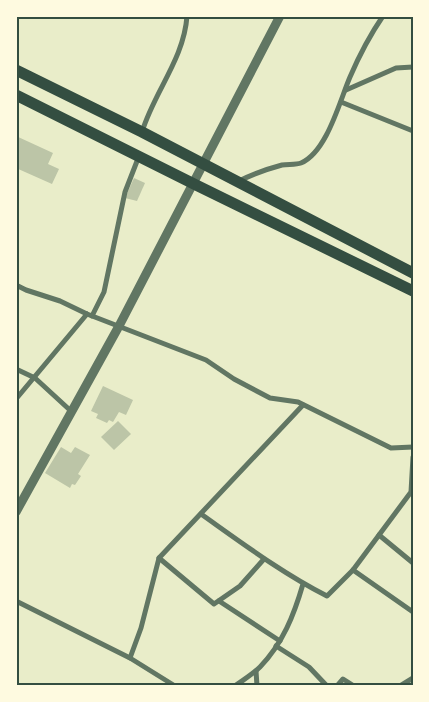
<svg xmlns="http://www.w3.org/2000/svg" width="429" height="702" viewBox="0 0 429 702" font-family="Inter,sans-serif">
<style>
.building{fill:#bcc5a7}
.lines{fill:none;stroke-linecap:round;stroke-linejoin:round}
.minor{stroke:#617663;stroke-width:5}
.tertiary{stroke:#617663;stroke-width:9}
.primary{stroke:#344e41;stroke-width:11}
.neatline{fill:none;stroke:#344e41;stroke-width:2}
</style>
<rect width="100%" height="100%" fill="#e9edc9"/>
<g class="building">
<polygon points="16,136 53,153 48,164 59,169 52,184 16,168"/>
<polygon points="134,178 145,183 137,201 125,198"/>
<polygon points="103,386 133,400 126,415 119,412 113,422 109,420 107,423 96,418 98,414 91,411"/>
<polygon points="118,421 131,434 114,450 101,437"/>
<polygon points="61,447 71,453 75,447 90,455 78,474 81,476 75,485 72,484 70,488 45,473"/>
</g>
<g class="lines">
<g class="minor">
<polyline points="346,90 396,68 413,67"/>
<polyline points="341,102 413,131"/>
<path d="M142 132C154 92 184 59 187 16"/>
<path d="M239 181C253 174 267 169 282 165 288 164 296 165 301 163 327 152 340 100 350 77 359 56 370 35 383 16"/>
<polyline points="16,285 26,290 60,301 87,314 206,360 234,379 270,398 298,402 391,448 413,447"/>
<polyline points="92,316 104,292 125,192 139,156"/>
<polyline points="16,369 35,378 72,412"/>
<polyline points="16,399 87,314"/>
<path d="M201 514C242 543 282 573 327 596L353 570 411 492 413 457"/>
<polyline points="379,535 413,563"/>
<polyline points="159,558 214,604 240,586 264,559"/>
<polyline points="353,570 413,612"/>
<polyline points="16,601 130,658 175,686"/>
<polyline points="219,601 280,641"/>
<polyline points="276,646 309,667 327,686"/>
<polyline points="130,658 141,628 159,558 303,405"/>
<polyline points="256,671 257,686"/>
<path d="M235 686C243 680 253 674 260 667 283 643 294 615 303 584"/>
<polyline points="337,686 343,679 354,686"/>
<polyline points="400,686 413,678"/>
</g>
<polyline class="tertiary" points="16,512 119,326 280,16"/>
<g class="primary">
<polyline points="16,70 142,132 413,273"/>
<polyline points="16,95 194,184 413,291"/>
</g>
</g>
<rect width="429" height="702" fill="none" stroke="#fefae0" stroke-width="35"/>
<rect x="18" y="18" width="394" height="666" class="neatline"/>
</svg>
